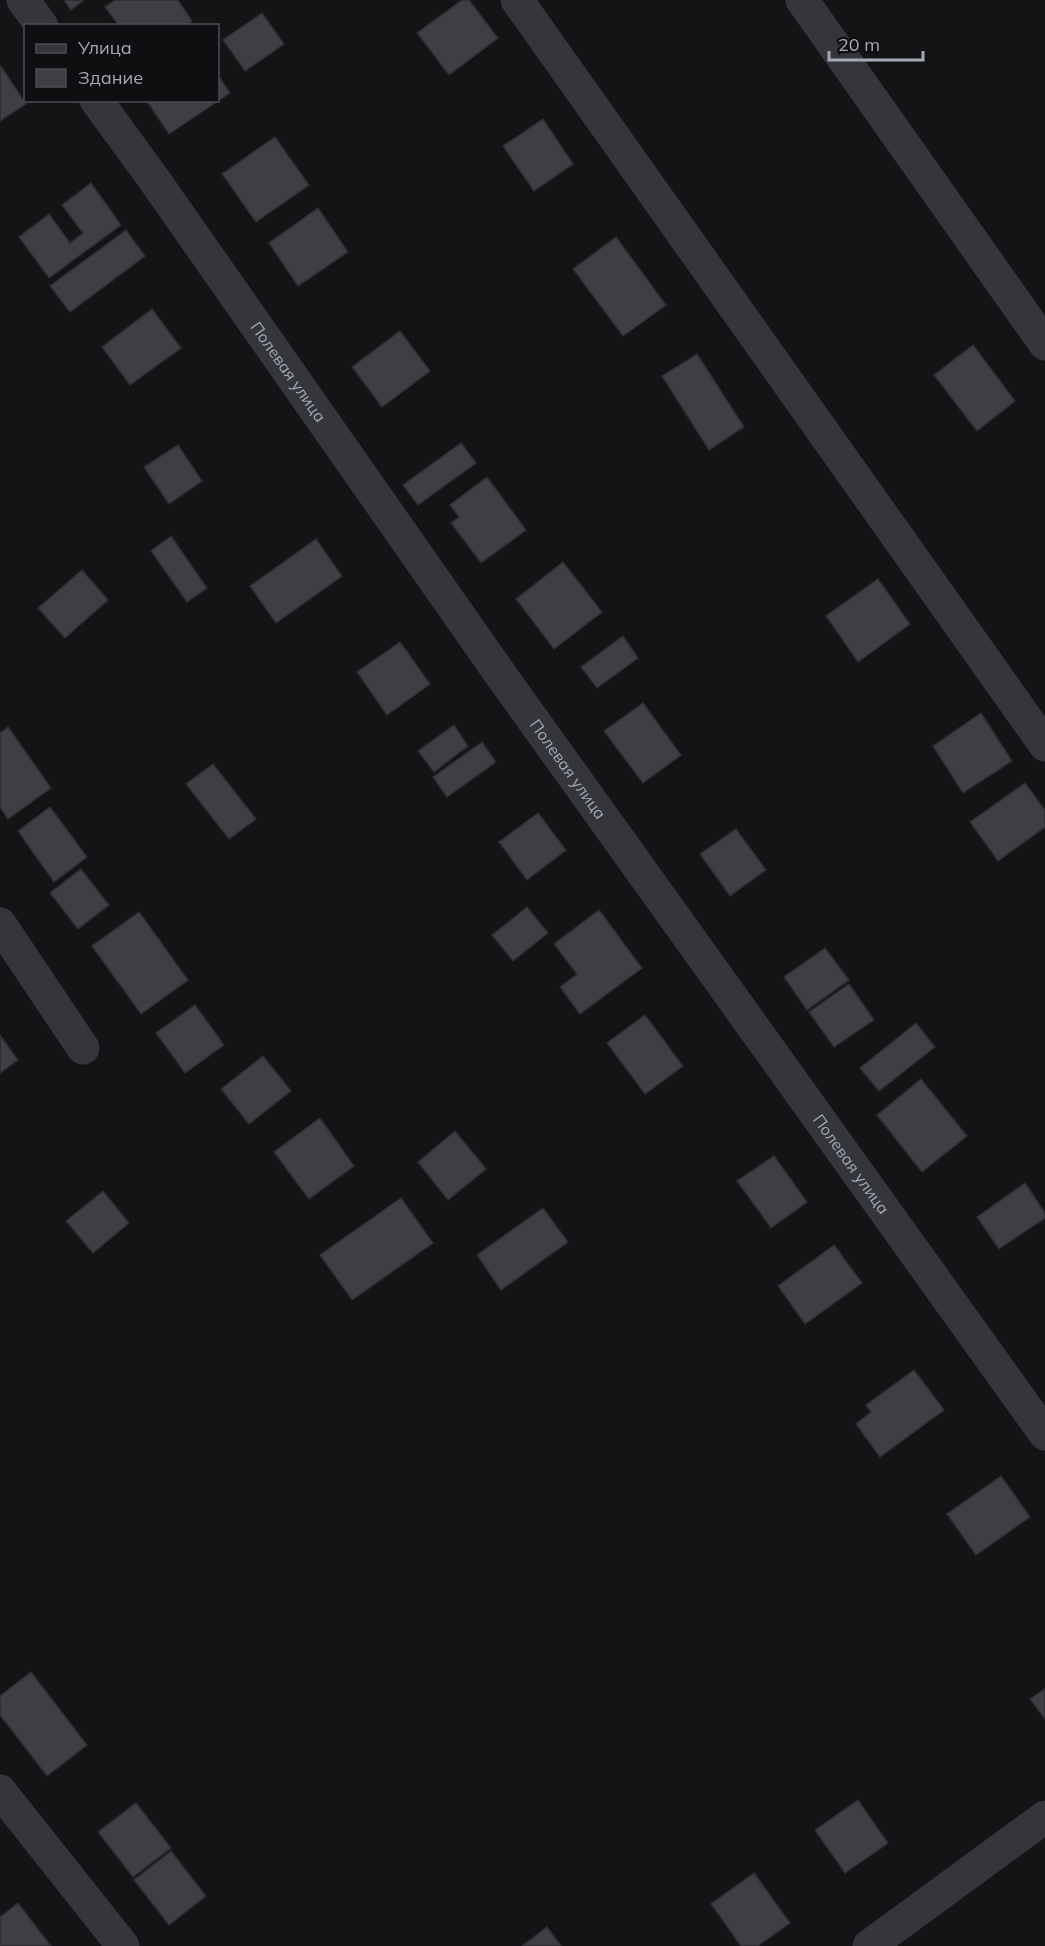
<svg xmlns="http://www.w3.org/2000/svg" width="1045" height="1946" viewBox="0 0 1045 1946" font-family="Mulish,sans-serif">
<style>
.building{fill:#3e3f43;stroke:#2e2e32;stroke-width:1.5}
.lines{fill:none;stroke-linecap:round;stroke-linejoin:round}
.minor{stroke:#35363b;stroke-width:33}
.labels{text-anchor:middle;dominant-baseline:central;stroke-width:5;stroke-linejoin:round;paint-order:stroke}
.street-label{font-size:16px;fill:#a5aab7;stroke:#0f0f11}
</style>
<rect width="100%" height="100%" fill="#141416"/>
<g class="building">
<polygon points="64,0 84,0 71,10"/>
<polygon points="115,0 178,0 192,21 185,26 119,26 105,7"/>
<polygon points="462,0 469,0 498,38 449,75 417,33"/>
<polygon points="262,13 284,44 245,71 223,40"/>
<polygon points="0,65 26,104 0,121"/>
<polygon points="218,75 230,93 169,134 146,100 218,100"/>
<polygon points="543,119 573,164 534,191 503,146"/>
<polygon points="275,137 309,185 256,222 222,174"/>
<polygon points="91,183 121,225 49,278 19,237 49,214 70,243 83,233 62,205"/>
<polygon points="318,208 348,252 298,286 269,243"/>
<polygon points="126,230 145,256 70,312 50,286"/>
<polygon points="616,237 666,305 623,336 573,269"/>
<polygon points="152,309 181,348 130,385 102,347"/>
<polygon points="400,331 430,371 382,407 352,367"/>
<polygon points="973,345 1015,401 977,431 934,375"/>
<polygon points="697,354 744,427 709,450 662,376"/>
<polygon points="461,443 476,463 418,505 403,485"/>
<polygon points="178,445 202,481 169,504 144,467"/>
<polygon points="487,477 526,530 481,563 451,523 459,517 450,505"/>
<polygon points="171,536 207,588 187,602 151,551"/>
<polygon points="316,539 342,576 276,623 250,586"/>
<polygon points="563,562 602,612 554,649 516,599"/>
<polygon points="82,570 108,600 65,638 38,608"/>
<polygon points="878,579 910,624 858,662 826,616"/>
<polygon points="623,636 638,658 597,688 581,667"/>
<polygon points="400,642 430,684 387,715 357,672"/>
<polygon points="643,703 681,755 643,783 604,731"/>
<polygon points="981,713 1012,761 963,793 933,746"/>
<polygon points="454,725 468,746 434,772 418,751"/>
<polygon points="8,727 51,788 8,819 0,807 0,733"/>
<polygon points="482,742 496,762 447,797 433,777"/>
<polygon points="213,764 256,819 229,839 186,784"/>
<polygon points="1025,783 1045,810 1045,827 998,861 970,822"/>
<polygon points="50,807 87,857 54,882 18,831"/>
<polygon points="538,813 566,850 527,880 499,842"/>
<polygon points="736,829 766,870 730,896 700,854"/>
<polygon points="81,869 109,905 78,929 50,893"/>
<polygon points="527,907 548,933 513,961 492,935"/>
<polygon points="599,910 642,968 580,1014 560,987 577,974 554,944"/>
<polygon points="139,912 188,980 141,1014 92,946"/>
<polygon points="825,948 849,980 807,1010 784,977"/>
<polygon points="849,984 874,1020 834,1047 809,1012"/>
<polygon points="195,1005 224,1045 185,1073 156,1033"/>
<polygon points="645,1015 683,1066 645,1094 607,1043"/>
<polygon points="916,1023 935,1047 879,1091 860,1068"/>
<polygon points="0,1035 18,1060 0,1073"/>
<polygon points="263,1056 291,1091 249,1124 221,1089"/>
<polygon points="921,1079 967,1136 922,1172 877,1115"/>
<polygon points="320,1118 354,1166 309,1199 274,1152"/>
<polygon points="455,1131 486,1169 448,1200 418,1162"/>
<polygon points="774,1156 807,1202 771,1228 737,1181"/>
<polygon points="1025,1183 1045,1213 1045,1218 999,1249 977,1217"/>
<polygon points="103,1191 129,1223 93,1253 66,1221"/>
<polygon points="401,1198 433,1243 352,1300 320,1255"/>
<polygon points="543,1208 568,1242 501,1290 477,1255"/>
<polygon points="834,1245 862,1283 805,1324 778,1286"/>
<polygon points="914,1370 944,1410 880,1457 856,1424 871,1412 866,1405"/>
<polygon points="1001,1476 1030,1517 976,1555 947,1514"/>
<polygon points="31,1672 87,1745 47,1776 0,1715 0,1696"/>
<polygon points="1045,1689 1045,1719 1030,1699"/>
<polygon points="858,1800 888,1843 845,1873 815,1830"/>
<polygon points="136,1803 171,1848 133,1877 98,1832"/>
<polygon points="171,1851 206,1896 169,1925 134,1880"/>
<polygon points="754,1873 790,1923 758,1946 741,1946 711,1904"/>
<polygon points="18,1903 51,1946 0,1946 0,1917"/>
<polygon points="547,1927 561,1946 522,1946"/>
</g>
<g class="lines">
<g class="minor">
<polyline points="23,0 42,26"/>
<polyline points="517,0 1045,745"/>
<polyline points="802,0 1045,344"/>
<path id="s1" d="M96 100 153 178 503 678 1045 1434"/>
<polyline points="0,924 83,1048"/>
<polyline points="0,1791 123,1946"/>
<polyline points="869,1946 1045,1817"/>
</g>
</g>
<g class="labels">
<g class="street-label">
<text stroke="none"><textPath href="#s1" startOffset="333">Полевая улица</textPath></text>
<text stroke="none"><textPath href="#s1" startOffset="819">Полевая улица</textPath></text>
<text stroke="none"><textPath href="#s1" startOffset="1305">Полевая улица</textPath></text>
</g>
</g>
<rect x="24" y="24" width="195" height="78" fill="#0f0f11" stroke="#4b4d53" stroke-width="1.5"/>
<rect x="36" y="44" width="30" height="9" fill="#35363b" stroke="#4b4d53" stroke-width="1.5"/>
<text x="78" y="54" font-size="18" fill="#a5aab7">Улица</text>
<rect x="36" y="69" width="30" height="18" fill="#3e3f43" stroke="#4b4d53" stroke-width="1.5"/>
<text x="78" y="84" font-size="18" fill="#a5aab7">Здание</text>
<path d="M829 51v9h94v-9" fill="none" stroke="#a5aab7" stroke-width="3"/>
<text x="838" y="51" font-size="18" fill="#a5aab7" stroke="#0f0f11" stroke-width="4.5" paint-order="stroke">20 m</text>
</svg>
